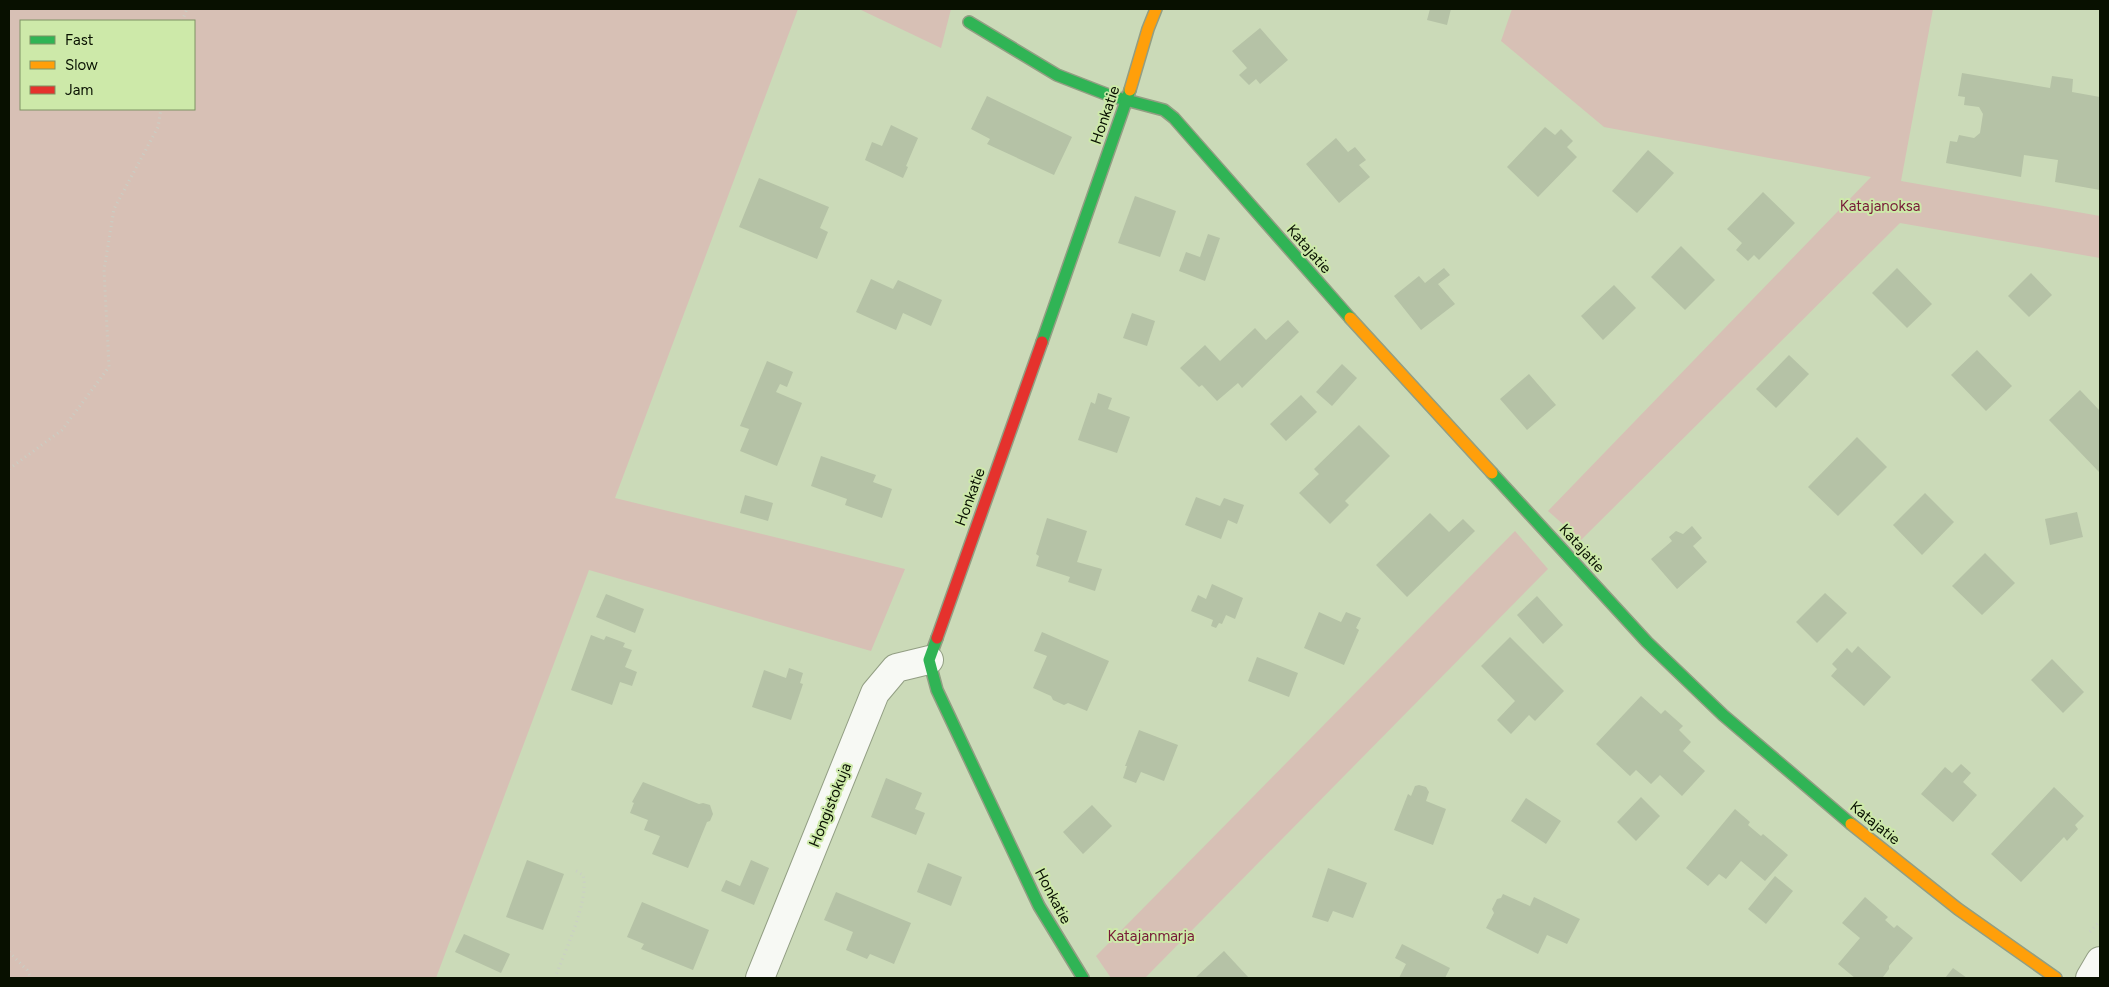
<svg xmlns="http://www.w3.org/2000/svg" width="2109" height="987" viewBox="0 0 2109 987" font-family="Figtree,sans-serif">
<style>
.green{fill:#d7c0b5;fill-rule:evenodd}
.building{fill:#b5c2a6}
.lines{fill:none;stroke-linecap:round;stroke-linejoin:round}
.street-casing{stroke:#929e83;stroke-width:30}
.fast-casing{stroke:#929e83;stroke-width:14}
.slow-casing{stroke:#929e83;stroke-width:14}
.jam-casing{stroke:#929e83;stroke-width:14}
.path{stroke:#cacfc5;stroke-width:3;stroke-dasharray:1 4;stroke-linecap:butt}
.street{stroke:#f7f9f4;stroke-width:28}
.fast{stroke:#30b455;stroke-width:11}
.slow{stroke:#ff9f0a;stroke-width:11}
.jam{stroke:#e5322d;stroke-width:11}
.labels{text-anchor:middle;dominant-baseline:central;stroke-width:4;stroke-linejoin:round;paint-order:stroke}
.street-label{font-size:15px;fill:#081000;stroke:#cde9a9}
.park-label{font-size:15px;fill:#771936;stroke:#cde9a9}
</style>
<rect width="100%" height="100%" fill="#cbdab8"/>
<g class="green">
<path d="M9 9H798L615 498 905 569 871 651 589 570 436 978H9ZM194 21V109H21V21Z"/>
<polygon points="859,9 951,9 941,48"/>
<polygon points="1512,9 1933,9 1901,181 2100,216 2100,258 1900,223 1581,540 1548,511 1871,177 1604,127 1501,41"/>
<polygon points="1515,531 1548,569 1145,978 1111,978 1096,956"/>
</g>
<g class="building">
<polygon points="1430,9 1451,9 1447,25 1427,20"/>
<polygon points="1260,28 1288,60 1260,84 1256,79 1249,85 1239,75 1247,68 1232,51"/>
<polygon points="1962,73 2050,88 2052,76 2073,79 2072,92 2100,97 2100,190 2055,182 2058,160 2024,155 2021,177 1946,163 1950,141 1957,142 1959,135 1974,138 1980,133 1983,114 1979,107 1964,105 1965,97 1958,96"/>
<polygon points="987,96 1072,137 1054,175 987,144 990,139 971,129"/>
<polygon points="891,125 918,138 906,166 908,167 903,178 865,160 872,142 882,146"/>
<polygon points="1545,127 1555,135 1561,129 1573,141 1567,147 1577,157 1538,197 1507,167"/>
<polygon points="1336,138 1348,152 1355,147 1366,160 1359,165 1370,177 1339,203 1306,164"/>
<polygon points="1648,150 1674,173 1637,213 1612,191"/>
<polygon points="759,178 829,207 820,228 828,232 817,259 739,227"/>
<polygon points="1763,192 1795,223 1759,260 1754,255 1748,261 1736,250 1742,243 1727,229"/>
<polygon points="1135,196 1176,211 1160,257 1118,243"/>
<polygon points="1208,234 1220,238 1205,281 1179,271 1186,252 1200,257"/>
<polygon points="1681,246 1715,280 1685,310 1651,277"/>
<polygon points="1444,268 1450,275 1438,284 1455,304 1421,330 1394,296 1419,276 1425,283"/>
<polygon points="1897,268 1932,304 1907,328 1872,293"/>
<polygon points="2031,273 2052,295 2029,317 2008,296"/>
<polygon points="871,279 893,289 898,280 942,300 931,326 903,313 896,330 856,312"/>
<polygon points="1614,285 1636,308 1603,340 1581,316"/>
<polygon points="1132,313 1155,321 1147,346 1123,338"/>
<polygon points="1288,320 1299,332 1242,388 1238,383 1217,401 1202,385 1199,387 1180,368 1205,345 1220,361 1255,328 1266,340"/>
<polygon points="1977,350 2012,386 1986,411 1951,375"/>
<polygon points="1789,355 1809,374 1776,408 1756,389"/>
<polygon points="767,361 793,372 787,387 780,384 776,392 802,403 777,466 740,451 749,429 740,426"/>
<polygon points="1342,364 1357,378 1332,406 1316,392"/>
<polygon points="1529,374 1556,405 1527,430 1500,399"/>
<polygon points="2080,390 2100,411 2100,473 2049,420"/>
<polygon points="1098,393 1112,398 1108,409 1130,417 1117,453 1078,440 1091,402 1095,404"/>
<polygon points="1301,395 1317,412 1286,441 1270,424"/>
<polygon points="1359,425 1390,456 1345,501 1349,505 1330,524 1299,493 1319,474 1314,469"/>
<polygon points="1857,437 1887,467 1838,516 1808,487"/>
<polygon points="821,456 876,475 873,482 892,489 882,518 845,505 847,499 811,486"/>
<polygon points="1925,493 1954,522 1922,555 1893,525"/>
<polygon points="745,495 773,503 768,521 740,513"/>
<polygon points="1196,497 1220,506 1224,498 1244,505 1237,524 1228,520 1221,539 1185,525"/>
<polygon points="2077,512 2083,537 2050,545 2045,519"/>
<polygon points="1430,513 1449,532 1463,519 1475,531 1407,597 1376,565"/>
<polygon points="1047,518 1087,531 1077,562 1102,569 1095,591 1068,582 1070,577 1036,566 1039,556 1036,554"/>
<polygon points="1692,526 1702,538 1693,546 1707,562 1677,589 1651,559 1672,541 1669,537 1676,531 1683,534"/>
<polygon points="1985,553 2015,583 1982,615 1952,586"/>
<polygon points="1212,584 1243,598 1235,619 1226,615 1222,624 1219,623 1216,628 1211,626 1213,620 1191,611 1198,595 1206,599"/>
<polygon points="1825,593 1847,613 1817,643 1796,622"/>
<polygon points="606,594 644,609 635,633 596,617"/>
<polygon points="1537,596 1563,625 1543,644 1517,615"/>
<polygon points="1319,612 1341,622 1346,612 1361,618 1356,628 1359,630 1344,665 1304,648"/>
<polygon points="1042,632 1109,661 1087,711 1068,703 1064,705 1053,700 1051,696 1033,688 1047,656 1034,651"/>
<polygon points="591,635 604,640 606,636 625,643 623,647 632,650 625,667 637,672 632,686 620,682 612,705 571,690"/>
<polygon points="1510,637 1564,691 1535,721 1529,715 1511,734 1497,720 1515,701 1481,666"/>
<polygon points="1858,646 1891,677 1864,706 1831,676 1837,669 1832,664 1847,648 1852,653"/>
<polygon points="1257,657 1298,673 1289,697 1248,681"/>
<polygon points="2052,659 2084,692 2063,713 2031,680"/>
<polygon points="789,668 803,673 800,683 803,684 791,720 752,707 764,670 786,678"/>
<polygon points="1641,696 1661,714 1665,710 1683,726 1679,730 1691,742 1683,751 1705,771 1682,796 1660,775 1651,784 1636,770 1630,776 1596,744"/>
<polygon points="1139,730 1178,745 1164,781 1141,772 1136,783 1123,778 1127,766 1125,766"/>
<polygon points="1961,764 1971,773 1963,782 1977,795 1953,822 1921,794 1945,767 1952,773"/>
<polygon points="886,778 922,793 915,809 925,813 916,835 871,817"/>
<polygon points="643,782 699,804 703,803 710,805 713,814 710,821 707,822 688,868 652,854 660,836 644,830 648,820 630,813 634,803 632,802"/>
<polygon points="1419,785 1426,787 1429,792 1426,801 1446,809 1433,845 1394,830 1408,794 1411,796 1415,786"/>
<polygon points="2054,787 2084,816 2075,825 2078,829 2067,841 2064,837 2021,882 1991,854"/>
<polygon points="1641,797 1660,816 1636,841 1617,822"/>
<polygon points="1526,798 1561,821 1546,844 1511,821"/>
<polygon points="1092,805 1112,826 1083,854 1063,832"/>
<polygon points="1735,809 1750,822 1748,825 1761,836 1763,834 1788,855 1765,881 1741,861 1726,879 1719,874 1708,886 1686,868"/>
<polygon points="527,860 564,874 543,930 506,917"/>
<polygon points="751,860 769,868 754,905 721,891 726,880 740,886"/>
<polygon points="928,863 962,877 951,906 917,892"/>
<polygon points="1328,868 1367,883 1353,918 1333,911 1328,922 1312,917"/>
<polygon points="1775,876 1793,891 1766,924 1748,909"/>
<polygon points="836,892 911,923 894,964 870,954 867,959 846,950 853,932 824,920"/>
<polygon points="1503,894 1530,906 1534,897 1580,919 1567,944 1547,935 1538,954 1486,928 1494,913 1492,909 1497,899 1501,898"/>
<polygon points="1865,897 1888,917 1885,920 1894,928 1897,925 1913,938 1889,966 1889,969 1883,977 1879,978 1855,978 1838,964 1860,938 1842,923"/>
<polygon points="642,902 709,930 693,970 641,949 644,944 627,937"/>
<polygon points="464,934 510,954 501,973 455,952"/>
<polygon points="1402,944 1450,968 1445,978 1399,978 1406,964 1395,958"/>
<polygon points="1224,951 1249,978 1195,978"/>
<polygon points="1953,968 1967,978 1945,978"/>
</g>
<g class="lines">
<defs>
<g id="street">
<polyline points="760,978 875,693 896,668 929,660"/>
<polyline points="2090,978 2100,961"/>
</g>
<g id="fast">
<polyline points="969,22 1057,75 1111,96 1164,110 1174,118 1350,318"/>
<polyline points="1042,342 1130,90"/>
<polyline points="1492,473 1647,642 1723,715 1851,824"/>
<polyline points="937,638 929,660 937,690 1039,906 1083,978"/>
</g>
<g id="slow">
<polyline points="1130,90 1148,29 1156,9"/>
<polyline points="1350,318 1492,473"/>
<polyline points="1851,824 1958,909 2056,978"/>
</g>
<polyline id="jam" points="937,638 1042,342"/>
</defs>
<use href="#street" class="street-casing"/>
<use href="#fast" class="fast-casing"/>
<use href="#slow" class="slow-casing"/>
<use href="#jam" class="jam-casing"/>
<g class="path">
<polyline points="182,21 187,9"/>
<polyline points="9,469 62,430 109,367 104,270 114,209 158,127 161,109"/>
<polyline points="2090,932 2100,921"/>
<polyline points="9,952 27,970 31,978"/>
<path d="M555 978C564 953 590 900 583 875L573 869"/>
</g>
<use href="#street" class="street"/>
<use href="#fast" class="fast"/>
<use href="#slow" class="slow"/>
<use href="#jam" class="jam"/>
</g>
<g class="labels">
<g class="street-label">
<text transform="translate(1105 115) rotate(-71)">Honkatie</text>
<text transform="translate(1309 249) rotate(49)">Katajatie</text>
<text transform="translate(970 497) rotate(-70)">Honkatie</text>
<text transform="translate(1582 548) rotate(48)">Katajatie</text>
<text transform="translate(830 805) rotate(-68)">Hongistokuja</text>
<text transform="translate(1875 823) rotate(39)">Katajatie</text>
<text transform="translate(1053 896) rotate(62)">Honkatie</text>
</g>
<g class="park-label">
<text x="1880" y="206">Katajanoksa</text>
<text x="1151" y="936">Katajanmarja</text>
</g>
</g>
<rect width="2109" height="987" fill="none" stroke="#081000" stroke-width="20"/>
<rect x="20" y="20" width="175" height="90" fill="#cde9a9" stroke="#7e9265"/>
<rect x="30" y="36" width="25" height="8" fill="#30b455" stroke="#7e9265"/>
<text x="65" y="45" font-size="15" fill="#081000">Fast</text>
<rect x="30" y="61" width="25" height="8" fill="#ff9f0a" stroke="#7e9265"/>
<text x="65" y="70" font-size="15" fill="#081000">Slow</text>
<rect x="30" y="86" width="25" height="8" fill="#e5322d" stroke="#7e9265"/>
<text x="65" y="95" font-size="15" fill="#081000">Jam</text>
</svg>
